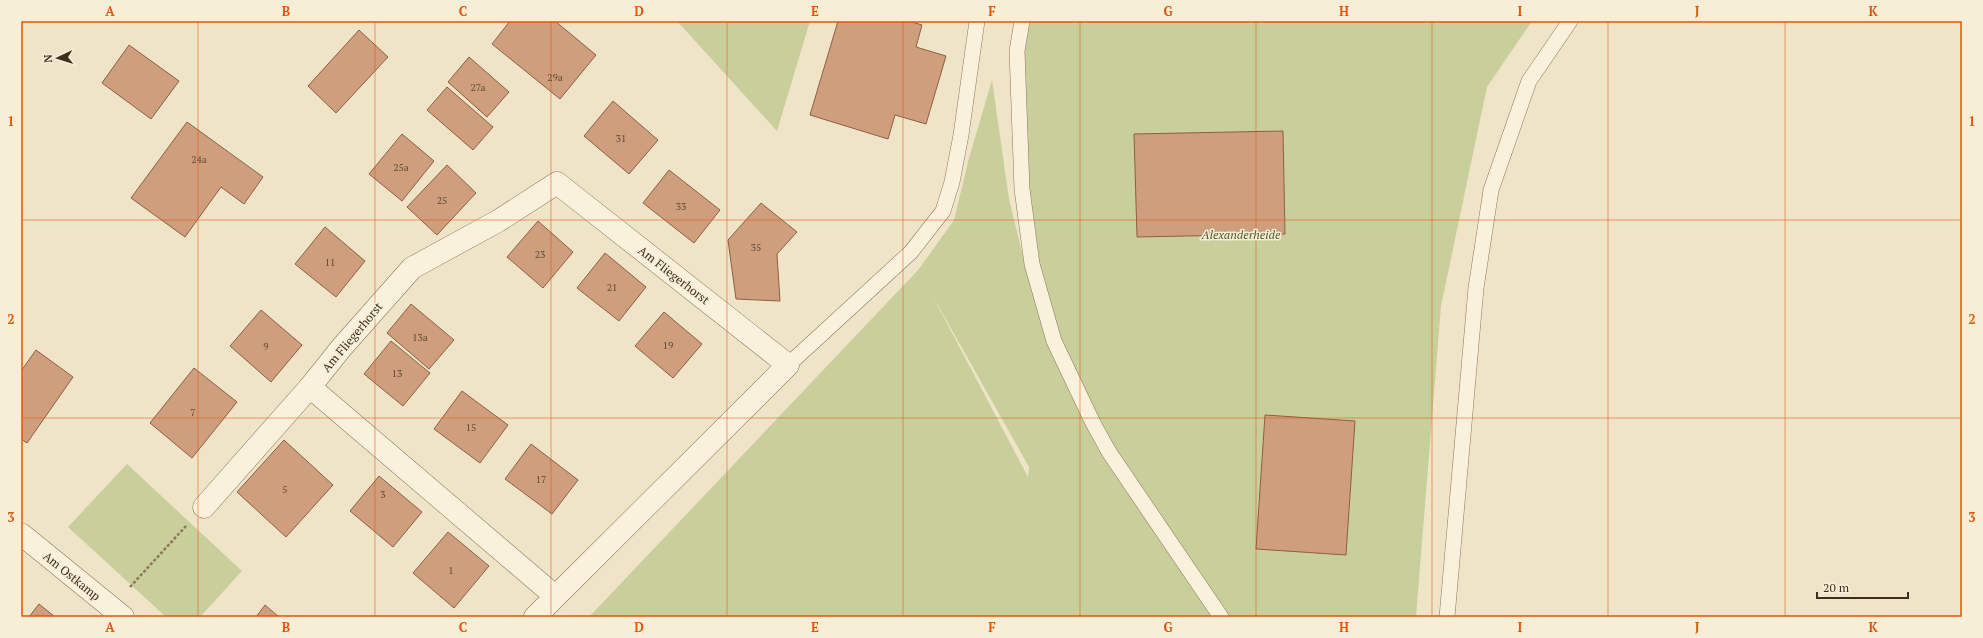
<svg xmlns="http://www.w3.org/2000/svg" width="1983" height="638" viewBox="0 0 1983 638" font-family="'PT Serif',serif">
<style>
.green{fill:#c9cf9b;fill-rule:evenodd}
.building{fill:#cf9f7d;stroke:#8d5f41}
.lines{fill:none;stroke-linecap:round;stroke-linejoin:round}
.service-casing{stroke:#8d765c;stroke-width:16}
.minor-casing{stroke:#8d765c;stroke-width:23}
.path{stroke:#8d765c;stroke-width:2.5;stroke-dasharray:3 2;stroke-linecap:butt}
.service{stroke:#faf1dc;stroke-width:15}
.minor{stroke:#faf1dc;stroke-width:22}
.grid{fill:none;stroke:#df570d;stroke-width:1;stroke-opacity:0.55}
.labels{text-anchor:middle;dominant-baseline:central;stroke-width:3;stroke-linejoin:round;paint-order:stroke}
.number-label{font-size:10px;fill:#624a37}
.park-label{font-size:12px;font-style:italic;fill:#4d5a26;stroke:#f7eed8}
.street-label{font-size:12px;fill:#3d2e20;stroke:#f7eed8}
.neatline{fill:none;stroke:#df570d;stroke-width:1.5}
.grid-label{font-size:13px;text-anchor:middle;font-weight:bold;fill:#df570d}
</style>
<rect width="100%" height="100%" fill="#f0e4c8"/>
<g class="green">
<polygon points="677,21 810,21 777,131"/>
<path d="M1022 21H1532L1487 87 1441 306 1416 617H589L919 269 954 220 969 158 992 80 1009 199 1032 293V264ZM931 293 1029 467 1028 477Z"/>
<polygon points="127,464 242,571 200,617 166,617 68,527"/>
</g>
<g class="building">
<polygon points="510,21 555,21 596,55 560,99 492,44"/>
<polygon points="838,21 909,21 922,25 916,47 946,56 926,124 895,115 888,139 810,115"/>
<polygon points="359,30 388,57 336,113 308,86"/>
<polygon points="129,45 179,81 151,119 102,83"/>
<polygon points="469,57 509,92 487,117 448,82"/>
<polygon points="447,87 493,127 473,150 427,110"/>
<polygon points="613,101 658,140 629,174 584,136"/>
<polygon points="187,122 263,177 244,204 221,187 185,237 131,198"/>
<polygon points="1283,131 1285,234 1137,237 1134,134"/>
<polygon points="402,134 434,161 402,201 369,174"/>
<polygon points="447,165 476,193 437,235 407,207"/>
<polygon points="669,170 720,210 694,243 643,203"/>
<polygon points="761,203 797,232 777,254 780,301 736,299 728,240"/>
<polygon points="538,221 573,252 543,288 507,257"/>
<polygon points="325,227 365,261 336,297 295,264"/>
<polygon points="605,253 646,287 619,321 577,288"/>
<polygon points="411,304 454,340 429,369 387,333"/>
<polygon points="261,310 302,345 271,382 230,346"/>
<polygon points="664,312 702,344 673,378 635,346"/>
<polygon points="391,341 430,373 403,406 364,374"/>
<polygon points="36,350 73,377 27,443 21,439 21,371"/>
<polygon points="194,368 237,402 192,458 150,423"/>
<polygon points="462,391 508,425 480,463 434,429"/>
<polygon points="1265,415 1355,421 1346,555 1256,549"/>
<polygon points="284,440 333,485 286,537 237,492"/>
<polygon points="531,444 578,480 552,514 505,479"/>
<polygon points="379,476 422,512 393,547 350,511"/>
<polygon points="448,532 489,566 454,608 413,573"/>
<polygon points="39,604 55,617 29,617"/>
<polygon points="265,605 279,617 256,617"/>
</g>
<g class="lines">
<defs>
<g id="service">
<polyline points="1022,21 1017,51 1022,189 1032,264 1054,341 1093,423 1109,452 1221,617"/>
<polyline points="788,365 911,252 943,211 952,182 961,135 977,21"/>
<polyline points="1447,617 1476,288 1491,190 1529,81 1570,21"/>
</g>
<g id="minor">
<polyline points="204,507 310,387"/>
<polyline points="21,534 123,617"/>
<polyline points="535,617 788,365 557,183 498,221 412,268 342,347 310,387 555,596"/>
</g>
</defs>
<use href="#service" class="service-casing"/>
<use href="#minor" class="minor-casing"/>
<polyline class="path" points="130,587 186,526"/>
<use href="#service" class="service"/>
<use href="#minor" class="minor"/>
</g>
<path class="grid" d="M198 21V617M375 21V617M551 21V617M727 21V617M903 21V617M1080 21V617M1256 21V617M1432 21V617M1608 21V617M1785 21V617M21 220H1962M21 418H1962"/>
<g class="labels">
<g class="number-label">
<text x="555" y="77">29a</text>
<text x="478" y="87">27a</text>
<text x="621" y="138">31</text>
<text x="199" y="159">24a</text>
<text x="401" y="167">25a</text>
<text x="442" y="200">25</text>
<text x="681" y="206">33</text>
<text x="756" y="247">35</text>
<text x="540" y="254">23</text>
<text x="330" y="262">11</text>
<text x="612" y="287">21</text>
<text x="420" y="337">13a</text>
<text x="668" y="345">19</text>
<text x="266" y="346">9</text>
<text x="397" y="373">13</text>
<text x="193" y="412">7</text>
<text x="471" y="427">15</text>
<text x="541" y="479">17</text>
<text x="285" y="489">5</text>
<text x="383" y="494">3</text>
<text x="451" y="570">1</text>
</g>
<g class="park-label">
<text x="1241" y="234">Alexanderheide</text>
</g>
<g class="street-label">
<text transform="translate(674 275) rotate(38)">Am Fliegerhorst</text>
<text transform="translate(352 337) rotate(-50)">Am Fliegerhorst</text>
<text transform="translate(72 576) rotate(39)">Am Ostkamp</text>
</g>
</g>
<rect width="1983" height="638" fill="none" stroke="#f7eed8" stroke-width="44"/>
<g transform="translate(58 58) rotate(266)" stroke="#f7eed8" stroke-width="3" paint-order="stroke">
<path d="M0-3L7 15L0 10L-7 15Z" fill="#3d2e20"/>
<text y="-6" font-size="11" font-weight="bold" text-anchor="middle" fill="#3d2e20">N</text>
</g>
<path d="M1817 592v6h91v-6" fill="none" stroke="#3d2e20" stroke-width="2"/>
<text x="1823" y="592" font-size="12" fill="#3d2e20" stroke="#f7eed8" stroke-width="3" paint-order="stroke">20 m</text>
<rect x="22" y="22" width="1939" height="594" class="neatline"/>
<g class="grid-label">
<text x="110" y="16">A</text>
<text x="286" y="16">B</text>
<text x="463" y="16">C</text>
<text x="639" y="16">D</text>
<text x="815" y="16">E</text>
<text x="992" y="16">F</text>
<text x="1168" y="16">G</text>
<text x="1344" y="16">H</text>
<text x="1520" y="16">I</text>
<text x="1697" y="16">J</text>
<text x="1873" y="16">K</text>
<text x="11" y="126">1</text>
<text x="1972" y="126">1</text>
<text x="11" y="324">2</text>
<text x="1972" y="324">2</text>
<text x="11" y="522">3</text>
<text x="1972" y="522">3</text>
<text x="110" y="632">A</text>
<text x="286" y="632">B</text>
<text x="463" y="632">C</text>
<text x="639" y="632">D</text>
<text x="815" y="632">E</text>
<text x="992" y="632">F</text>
<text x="1168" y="632">G</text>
<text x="1344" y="632">H</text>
<text x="1520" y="632">I</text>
<text x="1697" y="632">J</text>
<text x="1873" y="632">K</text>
</g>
</svg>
